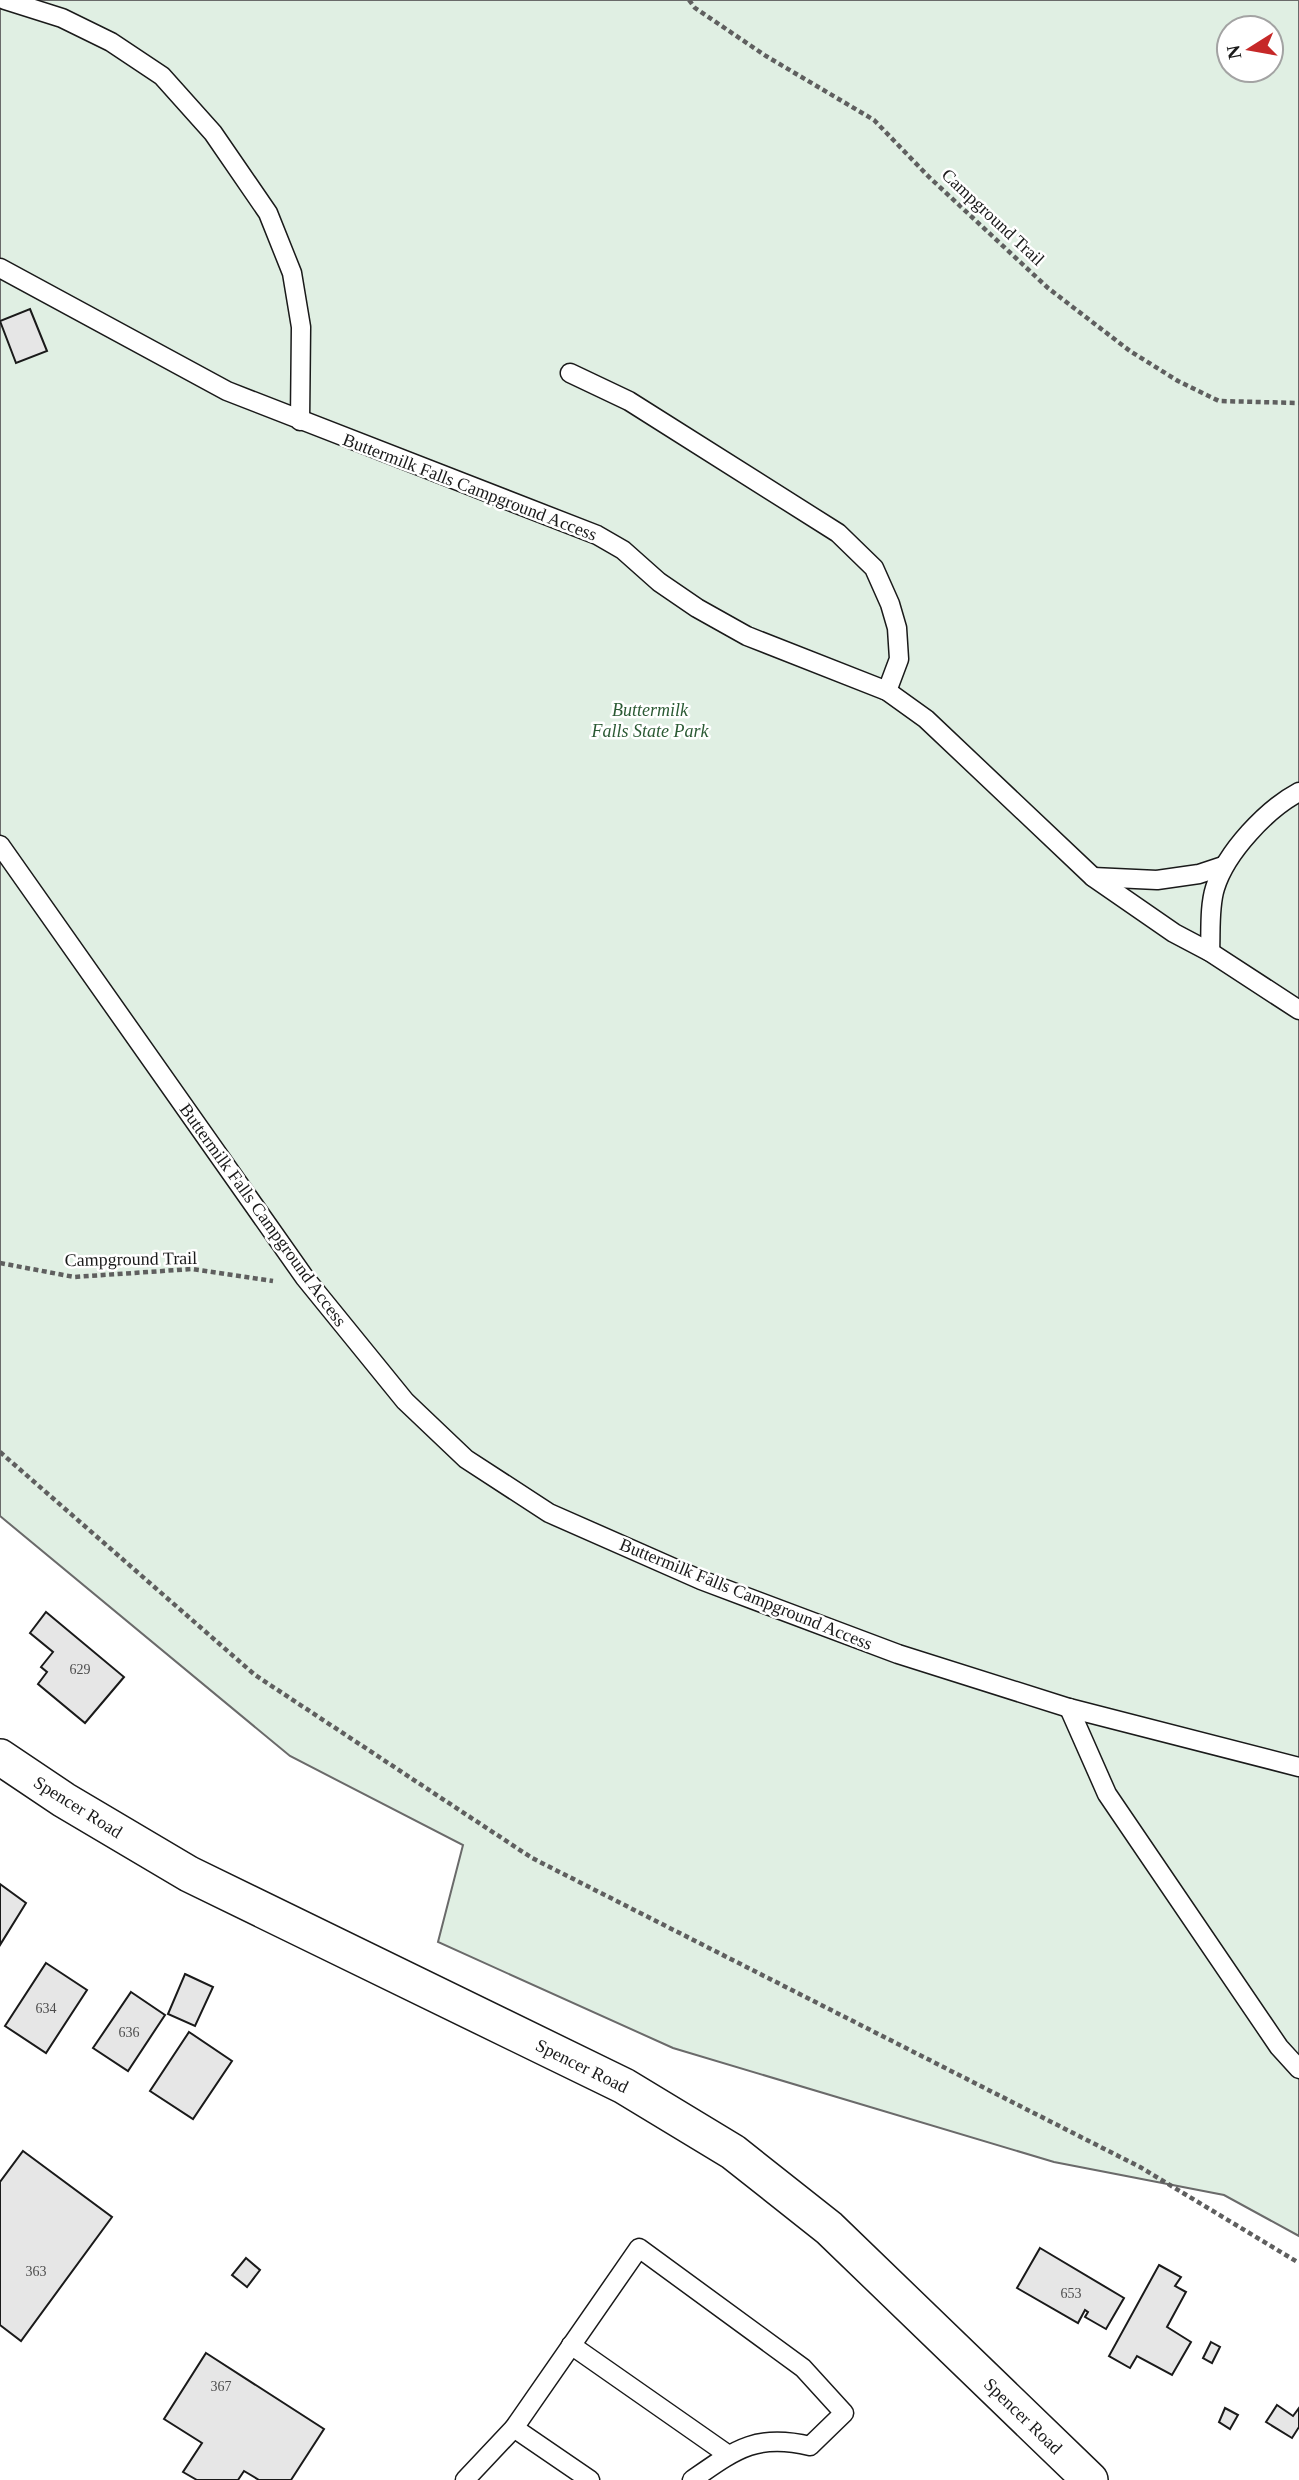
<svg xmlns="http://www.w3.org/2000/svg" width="1299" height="2480" viewBox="0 0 1299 2480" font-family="'Times New Roman',serif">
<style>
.green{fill:#e0efe3;stroke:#6a6a6a;stroke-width:2;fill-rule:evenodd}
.building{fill:#e6e6e6;stroke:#1a1a1a;stroke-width:2}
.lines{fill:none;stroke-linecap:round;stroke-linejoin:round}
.service-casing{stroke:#1a1a1a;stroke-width:21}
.minor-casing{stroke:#1a1a1a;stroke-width:38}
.path{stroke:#5f5f5f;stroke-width:4.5;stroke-dasharray:5 3.5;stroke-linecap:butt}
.service{stroke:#fff;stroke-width:18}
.minor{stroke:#fff;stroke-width:35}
.labels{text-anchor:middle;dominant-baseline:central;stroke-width:5;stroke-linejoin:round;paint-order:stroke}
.number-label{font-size:14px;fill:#4d4d4d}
.street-label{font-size:18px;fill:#1a1a1a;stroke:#fff}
.park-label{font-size:18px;font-style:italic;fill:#2b5a34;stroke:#fff}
</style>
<rect width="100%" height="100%" fill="#fff"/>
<path class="green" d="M0 0H1299V2236L1224 2195 1054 2162 673 2048 438 1942 463 1845 290 1756 0 1516ZM1229 28H1271V70H1229Z"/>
<g class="building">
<polygon points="30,309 47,351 16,363 0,321"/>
<polygon points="46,1612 124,1677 85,1723 38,1684 47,1672 41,1667 53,1652 30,1633"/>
<polygon points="0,1884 26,1903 0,1945"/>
<polygon points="46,1963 87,1990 46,2053 5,2026"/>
<polygon points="185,1974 213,1987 195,2026 168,2014"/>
<polygon points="131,1992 165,2015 128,2071 93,2048"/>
<polygon points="189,2032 232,2061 193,2119 150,2091"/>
<polygon points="23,2151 112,2217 21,2341 0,2325 0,2182"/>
<polygon points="1040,2248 1124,2298 1106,2329 1085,2317 1088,2312 1085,2310 1078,2323 1017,2288"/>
<polygon points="246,2258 260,2270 247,2287 232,2275"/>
<polygon points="1159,2265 1181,2277 1175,2286 1186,2292 1167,2327 1191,2342 1172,2375 1137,2356 1130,2368 1109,2356"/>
<polygon points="1211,2342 1220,2347 1212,2363 1203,2358"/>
<polygon points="206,2353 324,2429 291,2480 259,2480 244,2471 238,2480 197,2480 183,2472 202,2443 164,2419"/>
<polygon points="1277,2405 1293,2416 1299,2408 1299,2427 1292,2438 1266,2422"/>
<polygon points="1225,2408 1238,2415 1230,2429 1219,2422"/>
</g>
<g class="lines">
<defs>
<g id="service">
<polyline points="5,0 62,18 111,42 162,76 213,133 268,213 292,273 301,327 300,421"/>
<polyline points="0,268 227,391 597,535 623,550 659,582 697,608 747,636 887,691 926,719 1093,877 1174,933 1210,952 1299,1010"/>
<polyline points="570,373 629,401 838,533 874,568 890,604 897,628 899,659 887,691"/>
<polyline points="0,845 305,1278 405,1401 466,1459 549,1513 701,1580 898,1654 1069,1708 1299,1767"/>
<polyline points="1093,877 1157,880 1199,874 1223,866"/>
<path d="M1210 952C1211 932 1209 907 1215 888 1226 852 1267 809 1299 792"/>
<polyline points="1069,1708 1107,1794 1279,2047 1299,2069"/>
<polyline points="571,2345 727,2454"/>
<polyline points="514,2428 590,2480"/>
<path d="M465 2480 514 2428 639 2248 803 2368 844 2413 810 2446C756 2433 735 2450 692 2480"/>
</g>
<polyline id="minor" points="0,1757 64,1800 189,1874 624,2086 733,2152 829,2228 1090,2480"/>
</defs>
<use href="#service" class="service-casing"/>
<use href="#minor" class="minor-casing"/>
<g class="path">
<polyline points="689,0 695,8 766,56 874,120 929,177 1048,288 1130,351 1178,381 1219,401 1299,403"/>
<polyline points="0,1263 74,1277 192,1269 273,1281"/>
<polyline points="0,1452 255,1675 532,1858 1140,2167 1299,2263"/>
</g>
<use href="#service" class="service"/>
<use href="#minor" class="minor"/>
</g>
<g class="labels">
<g class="number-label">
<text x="80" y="1669">629</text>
<text x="46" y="2008">634</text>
<text x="129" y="2032">636</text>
<text x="36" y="2271">363</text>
<text x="1071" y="2293">653</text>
<text x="221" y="2386">367</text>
</g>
<g class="street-label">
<text transform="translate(993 217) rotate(43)">Campground Trail</text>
<text transform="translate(470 487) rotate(21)">Buttermilk Falls Campground Access</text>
<text transform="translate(263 1215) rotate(54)">Buttermilk Falls Campground Access</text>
<text transform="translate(131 1259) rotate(-1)">Campground Trail</text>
<text transform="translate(746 1594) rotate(22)">Buttermilk Falls Campground Access</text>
<text transform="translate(78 1807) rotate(32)">Spencer Road</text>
<text transform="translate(582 2066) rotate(26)">Spencer Road</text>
<text transform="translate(1023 2416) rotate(44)">Spencer Road</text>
</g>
<g class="park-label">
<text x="650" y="710">Buttermilk<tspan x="650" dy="21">Falls State Park</tspan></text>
</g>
</g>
<g transform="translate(1250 49) rotate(259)"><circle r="33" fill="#ffffff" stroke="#a3a3a3" stroke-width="2"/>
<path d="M0-5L12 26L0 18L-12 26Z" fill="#c62828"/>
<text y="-10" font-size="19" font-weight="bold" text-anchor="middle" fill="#1a1a1a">N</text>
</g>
</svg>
